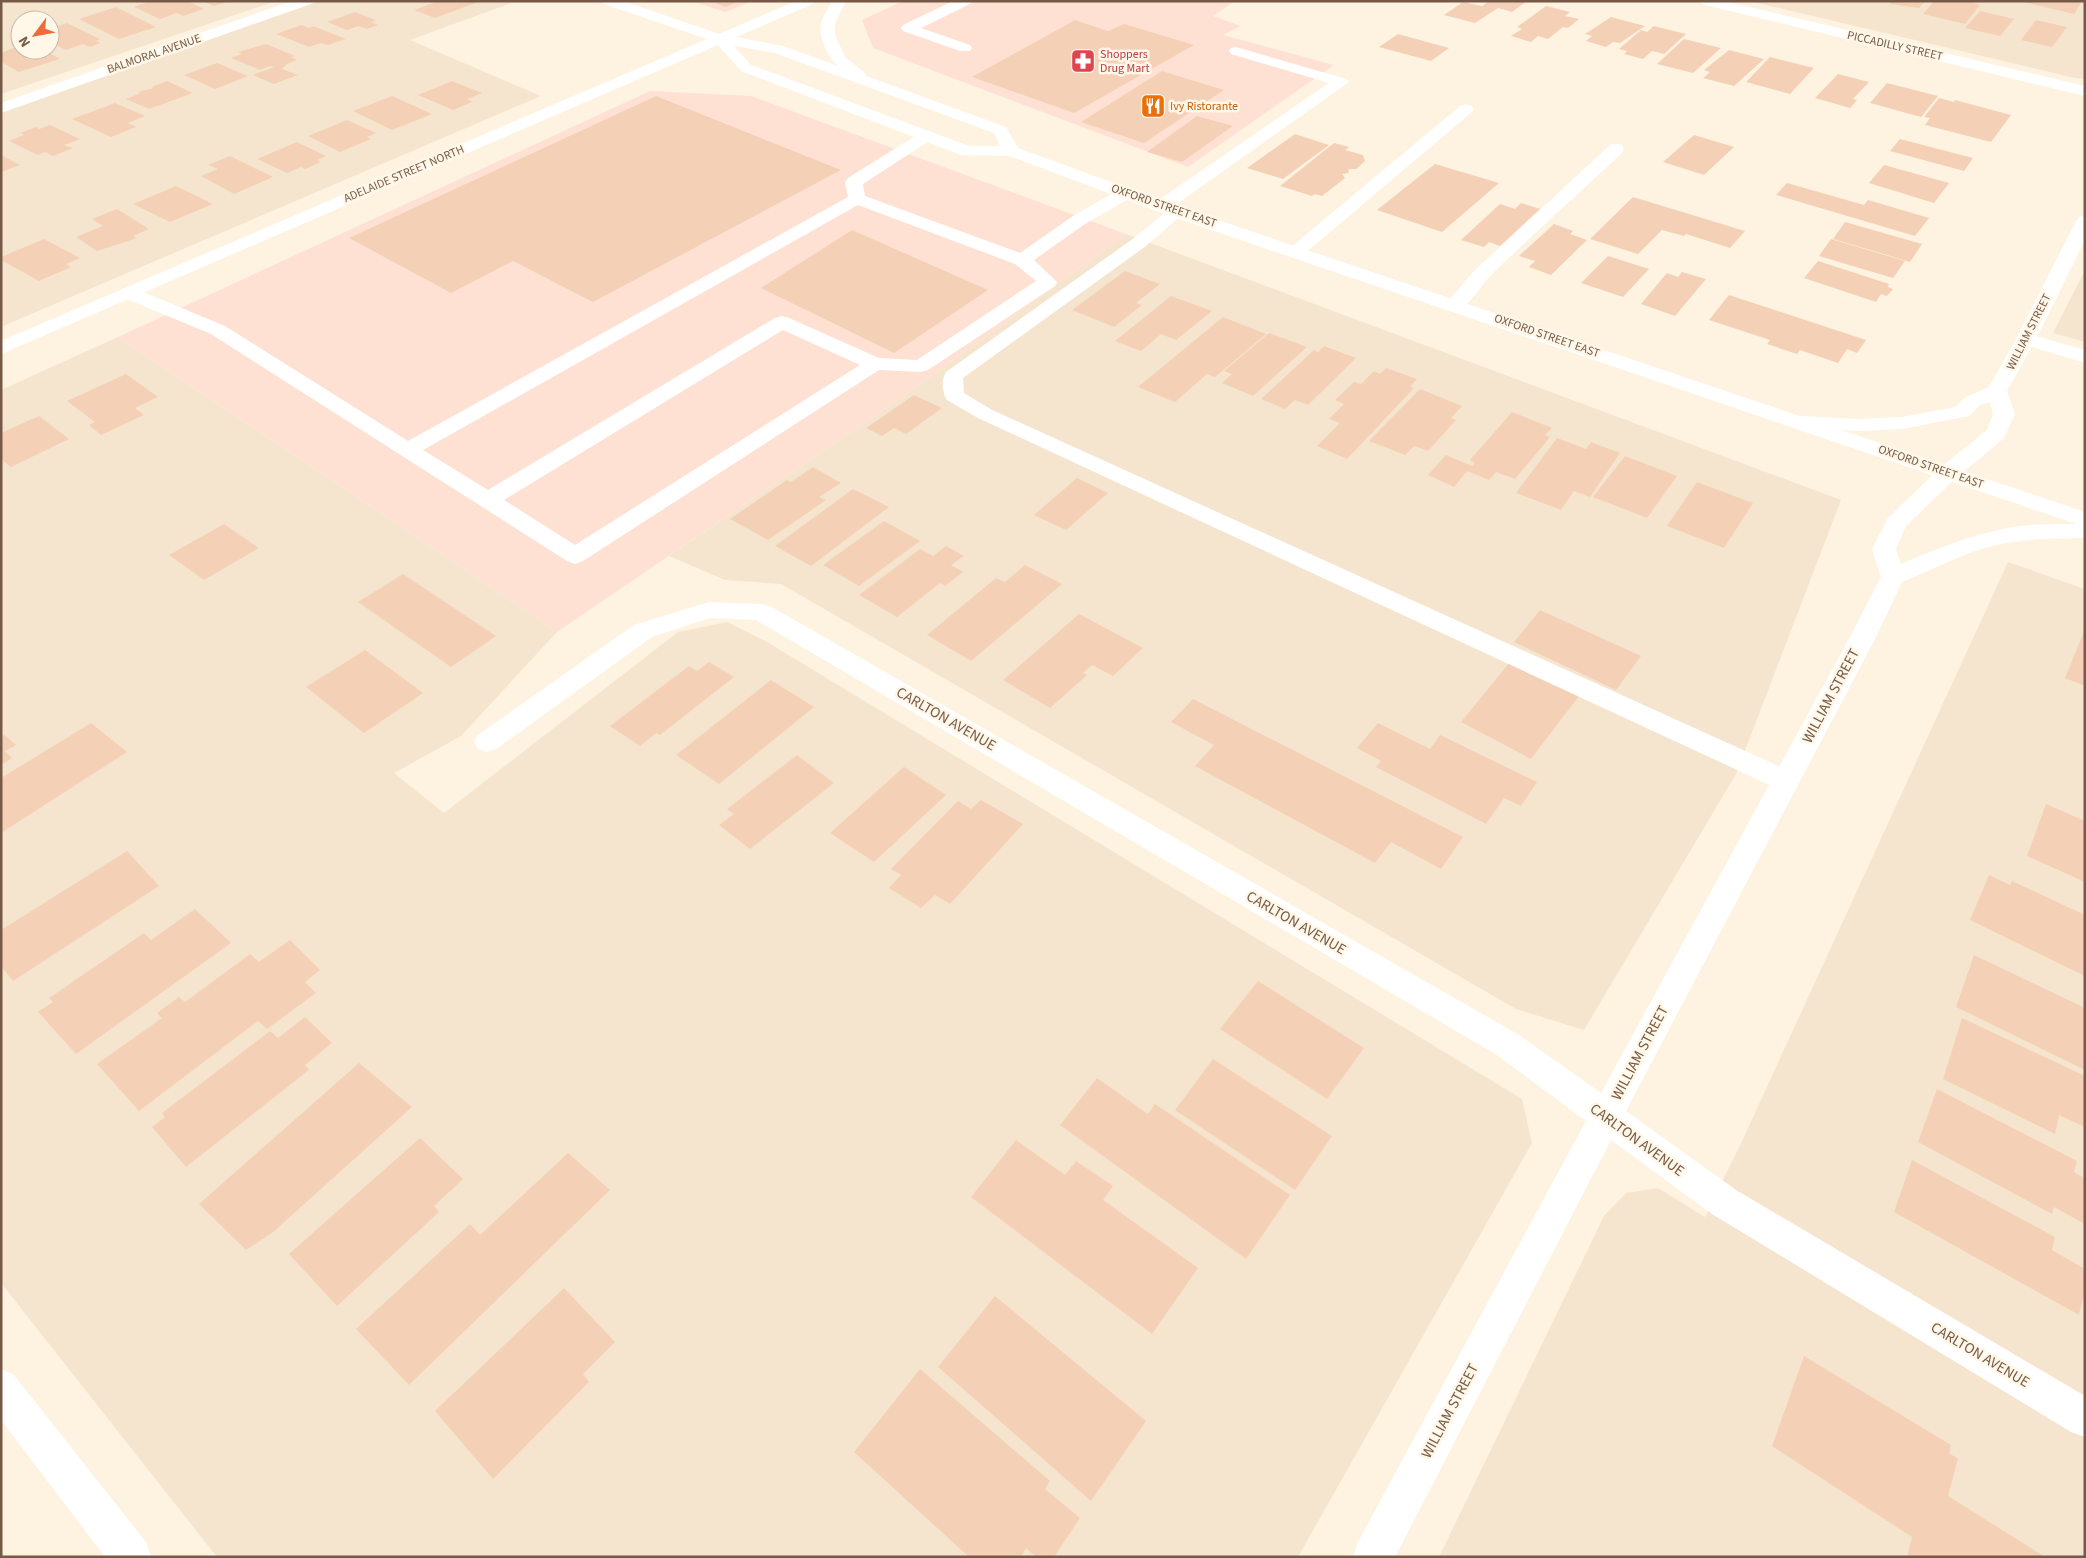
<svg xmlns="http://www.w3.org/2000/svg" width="2086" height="1558" viewBox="0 0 2086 1558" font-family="'Source Sans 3',sans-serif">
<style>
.residential{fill:#f5e5ce;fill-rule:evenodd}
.commercial{fill:#ffe1d3}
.building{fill:#f4d1b6}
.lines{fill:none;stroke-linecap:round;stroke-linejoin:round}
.lane{fill:#fff;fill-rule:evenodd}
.street{fill:#fff;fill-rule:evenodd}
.secondary{fill:#fff;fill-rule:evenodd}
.labels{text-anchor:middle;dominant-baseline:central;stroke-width:5;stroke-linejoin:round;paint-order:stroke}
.far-street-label{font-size:12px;fill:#765946;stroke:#fff7e8}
.far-health-label{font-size:12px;fill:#be3a42;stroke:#fff7e8;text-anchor:start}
.far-food-label{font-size:12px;fill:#c56008;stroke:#fff7e8;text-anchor:start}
.street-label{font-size:15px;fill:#765946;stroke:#fff7e8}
</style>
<rect width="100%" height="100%" fill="#fef3e0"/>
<g class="residential">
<path d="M1 1H276L1 94ZM20 20H50V50H20Z"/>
<polygon points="320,1 517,1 410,40 541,96 1,327 1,111"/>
<polygon points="1749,1 2085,1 2085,79 2075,78"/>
<polygon points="1126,234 1841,500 1736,774 1584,1030 1516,1009 781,584 725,580 669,556 911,391"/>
<polygon points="2085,270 2085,342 2053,333"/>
<polygon points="118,337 557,632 461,736 394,773 444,813 678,632 727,622 767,642 1522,1099 1532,1143 1298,1557 217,1557 1,1283 1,390"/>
<polygon points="2008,562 2085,589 2085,1557 1439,1557 1604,1216 1626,1193 1658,1188 1705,1217 1743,1139"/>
</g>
<g class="commercial">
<polygon points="691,1 753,1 725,12"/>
<polygon points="903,1 1235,1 1213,16 1241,26 1223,35 1334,65 1188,167 873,48 862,20"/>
<polygon points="650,91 751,96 1126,234 911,391 557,632 118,337"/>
</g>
<g class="building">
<polygon points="150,1 187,1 204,9 183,16 177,13 160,19 134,7"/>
<polygon points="202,1 227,1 227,2 214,6"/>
<polygon points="438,1 481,1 435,18 414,10"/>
<polygon points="710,1 739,1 726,7"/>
<polygon points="1489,1 1527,1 1512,12 1498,8 1475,23 1444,15 1463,2 1482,6"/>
<polygon points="1892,1 1925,1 1919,8 1890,4"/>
<polygon points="1934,1 1967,1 1980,5 1965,24 1923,14"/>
<polygon points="2019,1 2072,1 2081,3 2074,14"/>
<polygon points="1546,6 1570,12 1565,16 1579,19 1568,28 1563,27 1548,39 1538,36 1531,42 1511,36 1522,29 1517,27"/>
<polygon points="116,7 156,27 119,39 79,19"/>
<polygon points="1980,11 2014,19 2000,36 1965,28"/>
<polygon points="355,12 376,20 371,22 378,25 367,29 358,26 347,30 327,22"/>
<polygon points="1611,17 1645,26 1620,43 1613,42 1606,47 1586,41 1592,36 1585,34"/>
<polygon points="1075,20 1108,31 1124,24 1194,45 1074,113 972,77"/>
<polygon points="2036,20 2067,27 2052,47 2021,40"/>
<polygon points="67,23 100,39 96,41 101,43 90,47 83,44 66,50 50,42 50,24 56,27"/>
<polygon points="301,25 309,28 313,26 346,39 328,45 321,43 309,47 276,34"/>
<polygon points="1654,26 1686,34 1664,54 1652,51 1643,59 1624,54 1627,51 1619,49 1641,30 1647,32"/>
<polygon points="1398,34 1449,48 1431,61 1379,47"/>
<polygon points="1684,39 1721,48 1693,73 1657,64"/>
<polygon points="266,44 295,56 291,57 297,60 287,64 282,69 298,75 274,84 253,75 274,67 270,66 260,70 231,58 242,54 238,52"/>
<polygon points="20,45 20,50 44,50 60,59 19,72 1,62 1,53"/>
<polygon points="1729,50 1764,59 1734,86 1703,78 1710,72 1704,70"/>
<polygon points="1770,57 1814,68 1790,94 1746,82"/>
<polygon points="217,63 248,76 215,89 184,75"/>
<polygon points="1162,71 1224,90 1144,143 1081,122"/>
<polygon points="1838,74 1869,82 1853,99 1857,100 1850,108 1815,98"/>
<polygon points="167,81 193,93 149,109 126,99 141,93 138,92 154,88 152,87"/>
<polygon points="452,81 482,93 467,99 472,102 453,110 418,95"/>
<polygon points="1887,83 1938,96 1921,117 1870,103"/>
<polygon points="392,96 432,114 392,130 353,111"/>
<polygon points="656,96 841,170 593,302 513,261 451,293 349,238"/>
<polygon points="1939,98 1954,102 1955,100 2011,115 1991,142 1925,125 1930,118 1924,117"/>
<polygon points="115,103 145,116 128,123 136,127 111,137 72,119"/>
<polygon points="1197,116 1233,126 1182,162 1147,152"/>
<polygon points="347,120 376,133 367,137 371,139 340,152 308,136"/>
<polygon points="50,125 80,139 64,145 73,148 53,156 45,152 38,155 9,141 24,135 20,133 36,127 39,129"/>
<polygon points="1295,134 1329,145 1283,179 1247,168"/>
<polygon points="1694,135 1734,147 1704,175 1663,162"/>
<polygon points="1900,139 1973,158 1964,171 1890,151"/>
<polygon points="297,142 326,156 317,160 321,162 305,169 301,167 287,173 257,159"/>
<polygon points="1334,143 1349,147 1345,150 1363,155 1365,161 1356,169 1348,169 1349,173 1342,174 1345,178 1322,196 1315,194 1312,196 1280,186"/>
<polygon points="1,155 20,165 1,172"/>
<polygon points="230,156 273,177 234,194 201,176 218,169 208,165"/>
<polygon points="1435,164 1499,183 1442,232 1377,210"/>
<polygon points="1884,165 1949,183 1934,203 1869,183"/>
<polygon points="1787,183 1864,205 1868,200 1929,218 1915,236 1776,195"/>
<polygon points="176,186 213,204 170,222 133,204"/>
<polygon points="1633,197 1745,231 1730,248 1686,234 1684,236 1662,230 1638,254 1590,239"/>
<polygon points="1521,203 1540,209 1500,246 1489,242 1484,247 1461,240 1500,204 1515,209"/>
<polygon points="117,209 149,229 133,236 137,238 97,251 76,237 103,226 92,219"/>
<polygon points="1845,222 1922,244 1910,262 1833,239"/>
<polygon points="1554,224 1573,231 1570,234 1587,240 1551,275 1529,267 1535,261 1519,256"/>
<polygon points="852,230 988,290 894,353 761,288"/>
<polygon points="44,239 80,258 66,264 71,267 39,281 1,260 1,257"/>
<polygon points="1831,239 1905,261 1893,278 1819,256"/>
<polygon points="1608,256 1649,269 1623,297 1581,283"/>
<polygon points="1818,261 1889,284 1888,287 1893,289 1887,296 1881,294 1876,302 1804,278"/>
<polygon points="1125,271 1160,284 1136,303 1142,305 1114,327 1072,310"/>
<polygon points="1682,272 1706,279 1675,316 1641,304 1667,273 1678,277"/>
<polygon points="1729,295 1866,340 1857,353 1847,349 1838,363 1800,350 1797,354 1767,344 1770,340 1709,320"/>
<polygon points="1171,296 1212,311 1176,340 1161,334 1141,351 1115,341"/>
<polygon points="1223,317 1266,334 1215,377 1207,374 1175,402 1138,387"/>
<polygon points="1269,333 1307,347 1253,396 1222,383 1232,374 1224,371"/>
<polygon points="1324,346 1356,358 1308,405 1295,400 1285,409 1261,399 1314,350 1318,352"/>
<polygon points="1386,368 1417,379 1410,387 1414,388 1347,459 1317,446 1340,423 1329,419 1344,404 1335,400 1354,382 1361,384 1374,371 1380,374"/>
<polygon points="126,374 158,397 135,408 144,415 101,435 89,425 95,422 67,401"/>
<polygon points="1420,389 1462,406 1451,418 1456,420 1428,451 1414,446 1405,455 1369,441"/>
<polygon points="914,395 942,408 906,434 894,428 882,436 866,428"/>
<polygon points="1512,412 1552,428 1545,435 1550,437 1515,479 1496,472 1489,480 1467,471 1454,487 1428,475 1446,455 1472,466 1475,463 1470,460"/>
<polygon points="39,416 69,439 11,467 1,459 1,433"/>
<polygon points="1557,438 1586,449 1591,442 1620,453 1590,497 1574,491 1561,510 1516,493"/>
<polygon points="1625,456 1677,476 1647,518 1593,497"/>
<polygon points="813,467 841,483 819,497 826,500 768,540 730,519 787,480 791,482"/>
<polygon points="1077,478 1108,493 1066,530 1034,515"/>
<polygon points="1697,482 1753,503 1724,548 1667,526"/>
<polygon points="853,489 889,507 811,566 775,546"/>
<polygon points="884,521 920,541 859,586 823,565"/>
<polygon points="224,524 259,548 204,580 169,555"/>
<polygon points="946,546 964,556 951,565 963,572 945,586 940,583 897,617 859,595 920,549 933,556"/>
<polygon points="1025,565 1062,584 971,661 927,635 996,578 1005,582"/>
<polygon points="403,574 496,636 451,667 358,602"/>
<polygon points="1540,610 1641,656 1616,690 1514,642"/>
<polygon points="1079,614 1143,648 1113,676 1092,665 1083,673 1087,675 1050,708 1003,680"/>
<polygon points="2085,629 2085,686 2065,678"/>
<polygon points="365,650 423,693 364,733 306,687"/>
<polygon points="709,662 734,677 660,735 656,733 640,746 610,726 689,666 697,671"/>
<polygon points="1510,662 1579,696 1531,759 1461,722"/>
<polygon points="771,680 814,707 719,784 676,755"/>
<polygon points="1193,699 1463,837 1441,869 1391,842 1375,863 1195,766 1214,745 1171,722"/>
<polygon points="91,723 127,752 1,833 1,778"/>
<polygon points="1378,723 1430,749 1440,735 1537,782 1521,806 1504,798 1486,824 1376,767 1381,761 1357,748"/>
<polygon points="5,735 16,745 5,751 12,758 1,765 1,737"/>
<polygon points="797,755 834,783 750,849 719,825 734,814 727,809"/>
<polygon points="904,767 946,795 874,862 830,833"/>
<polygon points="981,800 1023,824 950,904 935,895 921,908 889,888 901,875 891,869 958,801 971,809"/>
<polygon points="2046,804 2085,821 2085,882 2027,856"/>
<polygon points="127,851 159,886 13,981 1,966 1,930"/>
<polygon points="1989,875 2010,885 2012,881 2085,915 2085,976 1970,920"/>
<polygon points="195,909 231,943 76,1054 38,1012 53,1002 49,998 144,933 151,940"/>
<polygon points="290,940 320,970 305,982 316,993 267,1029 258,1021 139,1111 97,1064 162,1018 157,1013 179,997 185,1002 250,954 259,962"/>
<polygon points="1974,955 2085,1008 2085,1070 1956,1007"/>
<polygon points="1258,981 1364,1048 1327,1099 1220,1029"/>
<polygon points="305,1017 332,1043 305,1065 309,1070 186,1167 152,1127 165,1117 162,1113 270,1031 278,1038"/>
<polygon points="1962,1018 2085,1076 2085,1127 2059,1115 2055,1134 1943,1079"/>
<polygon points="1213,1059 1332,1136 1295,1190 1175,1110"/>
<polygon points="359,1063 412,1107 272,1233 246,1250 199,1204"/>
<polygon points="1097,1078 1148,1114 1155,1104 1290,1195 1246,1259 1060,1125"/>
<polygon points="1937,1089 2077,1161 2074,1172 2085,1178 2085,1224 2054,1207 2052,1214 1918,1142"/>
<polygon points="420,1138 463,1179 434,1206 439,1212 337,1306 289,1254"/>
<polygon points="1016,1140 1065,1175 1076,1161 1113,1186 1103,1200 1198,1268 1152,1334 971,1197"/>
<polygon points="568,1153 610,1190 409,1385 356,1329 470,1224 480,1235"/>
<polygon points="1912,1160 2055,1237 2052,1250 2085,1269 2085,1290 2079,1315 1894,1212"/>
<polygon points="564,1288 615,1342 583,1374 589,1382 493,1479 435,1411"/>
<polygon points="995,1296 1146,1421 1091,1501 938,1367"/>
<polygon points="1804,1356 1951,1445 1949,1453 1958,1459 1948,1496 2045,1557 1907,1557 1912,1537 1772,1446"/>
<polygon points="920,1369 1050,1481 1045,1489 1080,1518 1054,1557 1036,1557 1026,1548 1021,1557 969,1557 854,1452"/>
</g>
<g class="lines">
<g class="lane">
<polygon points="953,1 972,1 970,4 921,28 970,45 972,48 970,51 960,51 903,31 901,28 903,25"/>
<path d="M1236 47 1346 79 1349 82 1171 208H1182L1185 212 1146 246 963 378 964 393 992 410 1796 774 1800 781 1796 788 1786 792 1776 788 978 418 947 400C942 393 941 379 946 372L1134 238 1168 210 1162 211 1156 210 1153 206 1156 202 1329 83 1231 54 1229 51 1231 48Z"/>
<polygon points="1466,104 1472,106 1474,109 1472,112 1303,255 1297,256 1291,255 1288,251 1291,247 1460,106"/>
<path d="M926 131 932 133 934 136 932 139 863 184 865 196 1020 253 1073 216 1120 189 1126 188 1132 189 1135 193 1132 197 1085 224 1034 260 1057 282 1055 286 928 370 921 372 879 370 583 561 575 564 567 561 211 334 122 297 119 293 122 289 129 287 136 289 225 326 408 441 848 197 845 182 848 178 920 133ZM858 205 1015 264 1036 281 917 360 879 358 789 318 782 316 775 318 488 490 423 450ZM783 330 860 365 575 545 504 500Z"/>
<path d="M1616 144 1622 145 1624 149 1622 153C1578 194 1533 234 1490 276 1478 288 1467 314 1448 309L1445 305 1448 301 1475 270 1610 145Z"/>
<polygon points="2026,333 2085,350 2085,363 2019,343 2016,339 2019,335"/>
</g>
<g class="street">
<polygon points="292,1 313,1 311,4 1,113 1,103"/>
<polygon points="1698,1 1724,1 2085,86 2085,96 1705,5"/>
<path d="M2085 216V240L2036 339 2007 391 2015 414 2004 438 1956 478 1906 526 1896 549 1901 564C1934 550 1968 536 2003 529 2030 523 2058 524 2085 524V538C2054 539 2022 538 1992 546 1961 554 1932 570 1902 582L1876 637 1626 1111 1736 1190 2085 1396V1437L2071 1432 1712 1214 1611 1140 1395 1557H1353L1358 1542 1586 1121 1497 1055 756 620 710 618 652 637 496 749 487 752 478 749 474 742 478 735 634 625 709 602 761 604 770 606 1519 1035 1601 1093 1850 637 1881 577 1872 549 1888 518 1940 468 1987 430 1993 414 1990 402 1980 405 1969 416 1902 429 1859 431 1801 428 1793 427 1790 422 1793 417 1801 416 1859 419 1902 417 1955 407 1966 397 1989 387 2016 339 2076 221 2079 217Z"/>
<polygon points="1,1369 14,1375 146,1542 151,1557 105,1557 1,1420"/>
</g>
<path class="secondary" d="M602 1H623L719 34 796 1H815L813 4 736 37 783 46 838 66C828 58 818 36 821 23 823 16 829 8 832 1H846L835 23V35L845 57 864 72 866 76 1006 127 1018 148 1182 208 2085 512V527L1170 216 1009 156 961 155 741 71 718 45 1 354V341L707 39 604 4ZM734 46 775 53 994 133 1000 146H969L751 65Z"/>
</g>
<defs>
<symbol id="pharmacy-square" viewBox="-11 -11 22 22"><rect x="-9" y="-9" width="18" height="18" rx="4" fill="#e0444e" stroke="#fff7e8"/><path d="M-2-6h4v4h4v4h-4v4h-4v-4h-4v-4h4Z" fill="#fff"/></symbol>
<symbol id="restaurant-square" viewBox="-11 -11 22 22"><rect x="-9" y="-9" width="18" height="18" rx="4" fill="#e8710a" stroke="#fff7e8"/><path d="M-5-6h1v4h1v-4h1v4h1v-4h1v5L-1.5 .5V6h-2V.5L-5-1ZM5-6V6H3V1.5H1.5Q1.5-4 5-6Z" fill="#fff"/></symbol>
</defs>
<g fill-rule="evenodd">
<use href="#pharmacy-square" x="1069" y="47" width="28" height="28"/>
<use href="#restaurant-square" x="1139" y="92" width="28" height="28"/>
</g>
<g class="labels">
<g class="far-street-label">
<text transform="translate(1895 46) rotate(13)">PICCADILLY STREET</text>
<text transform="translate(154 54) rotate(-19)">BALMORAL AVENUE</text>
<text transform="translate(404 174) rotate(-23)">ADELAIDE STREET NORTH</text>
<text transform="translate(1164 206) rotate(19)">OXFORD STREET EAST</text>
<text transform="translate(2029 332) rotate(-63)">WILLIAM STREET</text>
<text transform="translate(1547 336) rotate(19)">OXFORD STREET EAST</text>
<text transform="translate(1931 467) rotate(19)">OXFORD STREET EAST</text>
</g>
<g class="far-health-label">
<text x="1100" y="54">Shoppers<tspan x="1100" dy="14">Drug Mart</tspan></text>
</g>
<g class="far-food-label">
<text x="1170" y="106">Ivy Ristorante</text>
</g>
<g class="street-label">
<text transform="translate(1831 696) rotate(-62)">WILLIAM STREET</text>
<text transform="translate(946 719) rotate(30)">CARLTON AVENUE</text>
<text transform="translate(1296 923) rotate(30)">CARLTON AVENUE</text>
<text transform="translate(1640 1053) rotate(-62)">WILLIAM STREET</text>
<text transform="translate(1637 1140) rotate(36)">CARLTON AVENUE</text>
<text transform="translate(1980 1355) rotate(31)">CARLTON AVENUE</text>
<text transform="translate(1450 1411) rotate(-62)">WILLIAM STREET</text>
</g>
</g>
<rect width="2086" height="1558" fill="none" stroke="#765946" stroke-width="5"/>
<g transform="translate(35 35) rotate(238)"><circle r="24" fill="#fff7e8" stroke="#c8b8a7"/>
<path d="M0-4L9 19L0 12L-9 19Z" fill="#ef6b3e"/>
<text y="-8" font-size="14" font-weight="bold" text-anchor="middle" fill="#765946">N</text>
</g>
</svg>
